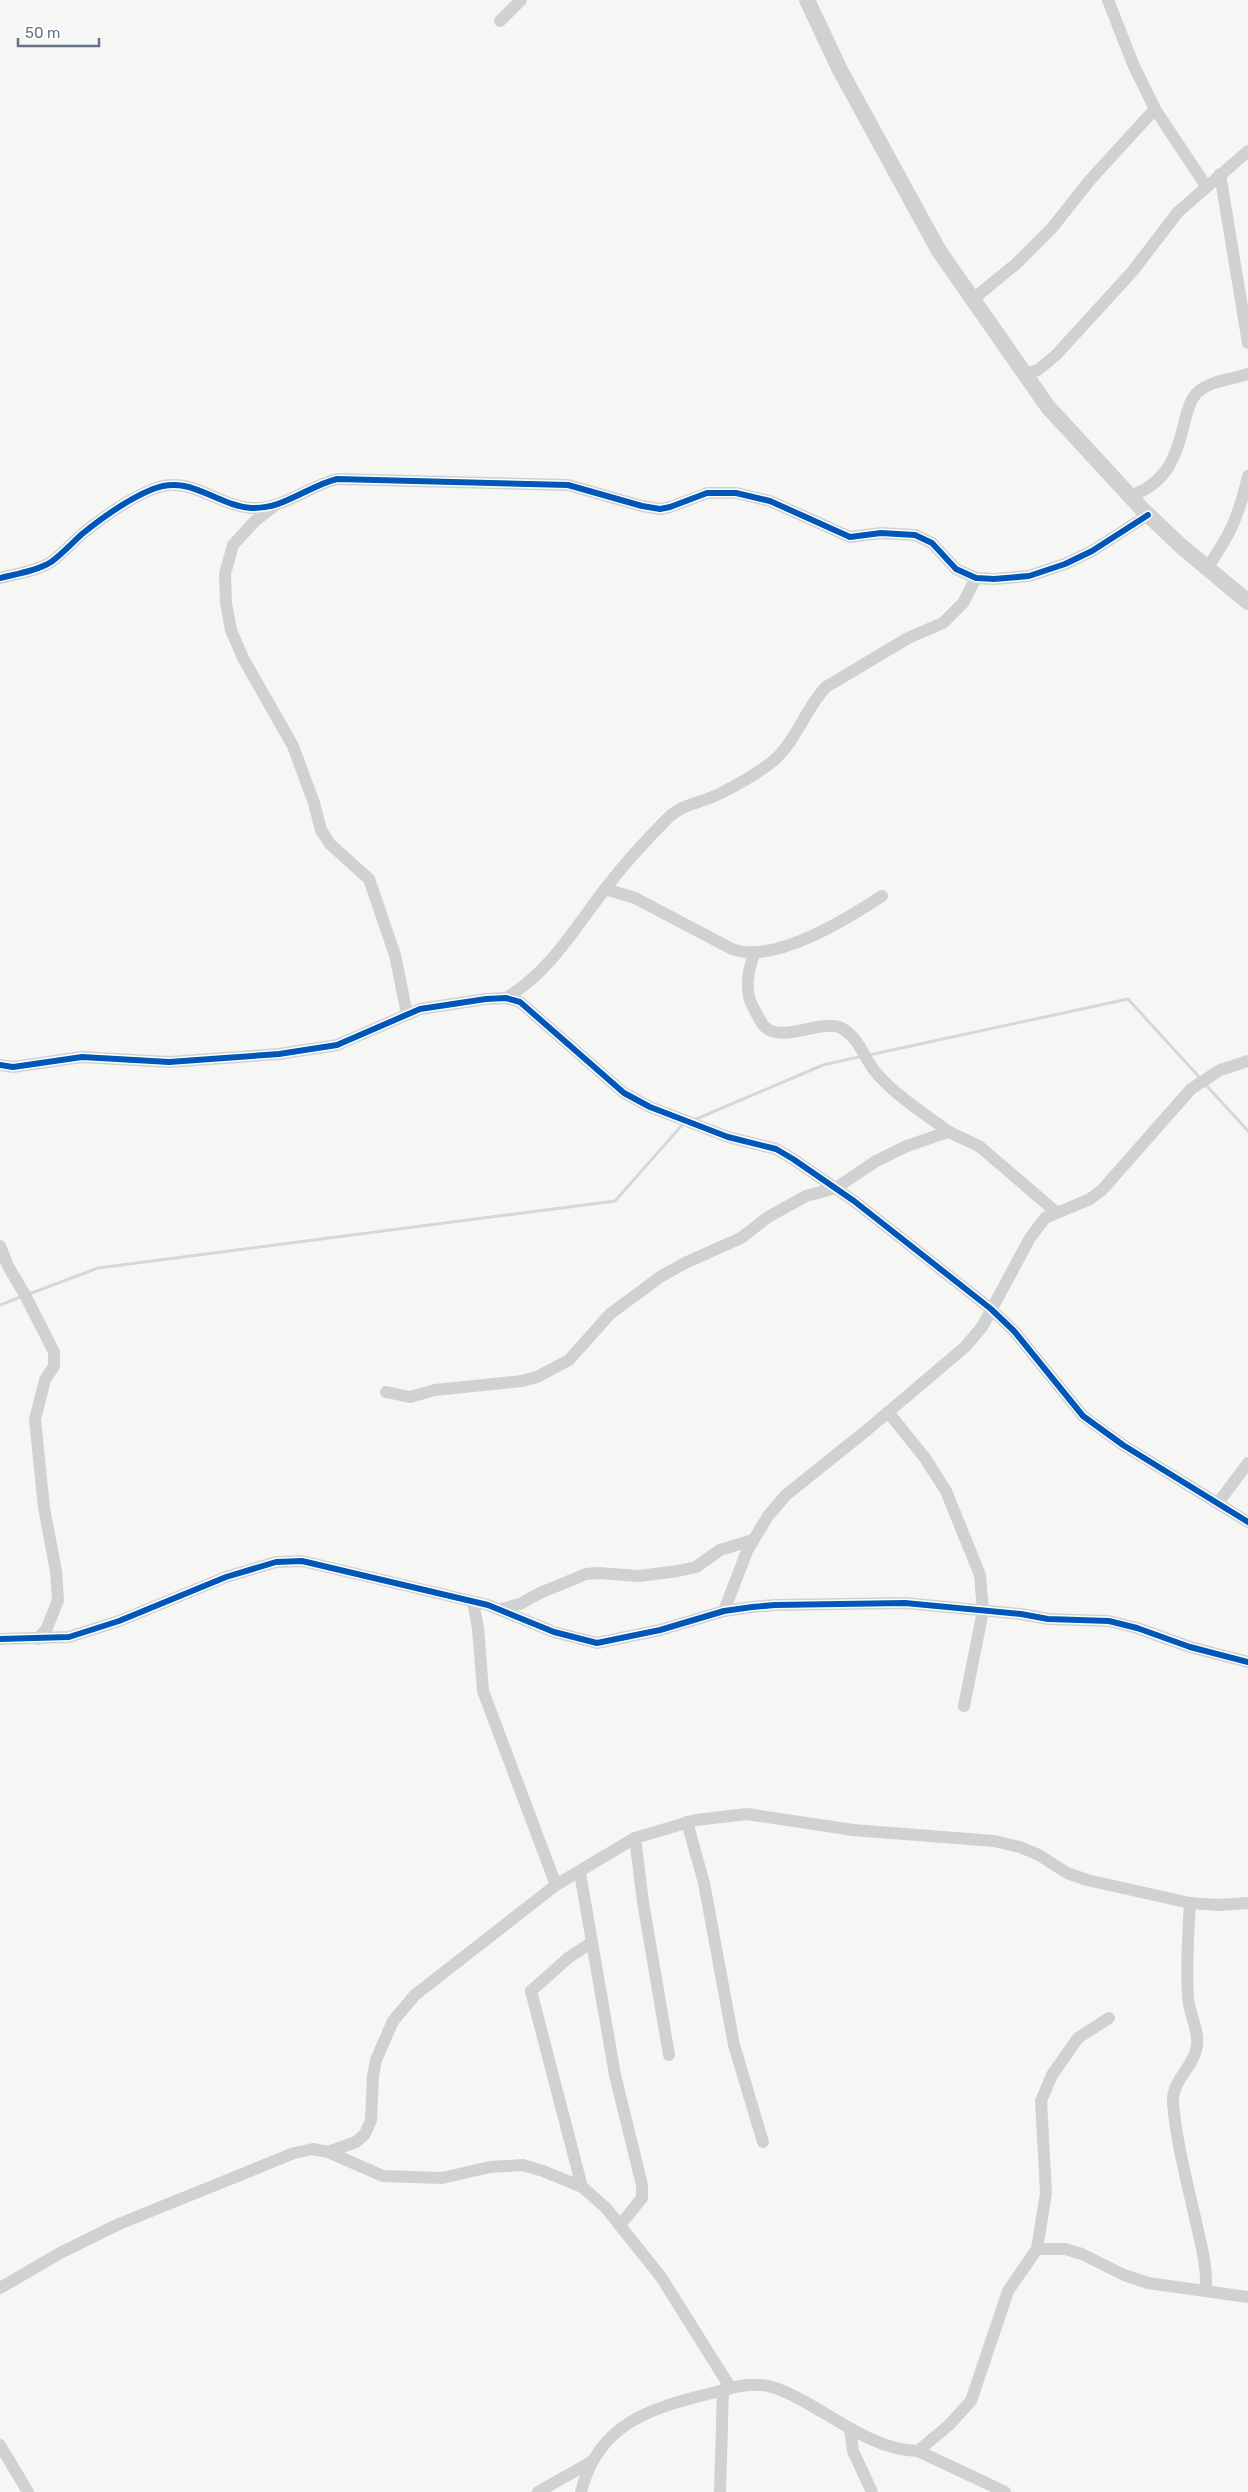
<svg xmlns="http://www.w3.org/2000/svg" width="1248" height="2492" viewBox="0 0 1248 2492" font-family="Rubik,sans-serif">
<style>
.lines{fill:none;stroke-linecap:round;stroke-linejoin:round}
.stream{stroke:#d2d8dc;stroke-width:3}
.minor{stroke:#d0d1d2;stroke-width:12}
.tertiary{stroke:#d0d1d2;stroke-width:16}
.cycleway-casing{stroke:#fff;stroke-width:9}
.cycleway{stroke:#0057b8;stroke-width:6}
</style>
<rect width="100%" height="100%" fill="#f6f7f5"/>
<g class="lines">
<g class="stream">
<polyline points="869,1055 1128,999 1201,1079"/>
<polyline points="1205,1084 1248,1131"/>
<polyline points="694,1120 823,1065 863,1056"/>
<polyline points="29,1294 98,1268 615,1201 683,1124"/>
<polyline points="0,1305 23,1296"/>
</g>
<g class="minor">
<polyline points="1108,0 1133,64 1155,109 1206,186"/>
<polyline points="500,21 521,0"/>
<polyline points="1220,174 1248,343"/>
<polyline points="972,300 1016,264 1052,228 1090,180 1155,109"/>
<polyline points="1025,374 1038,370 1056,355 1132,272 1178,212 1248,151"/>
<path d="M1130 496C1168 483 1177 455 1185 420 1188 410 1190 399 1198 392 1211 380 1231 380 1248 374"/>
<polyline points="274,506 255,521 233,545 225,574 226,603 231,630 243,658 293,746 314,803 321,830 330,844 369,879 395,955 407,1014"/>
<path d="M1207 568C1230 536 1239 515 1248 476"/>
<path d="M0 578C16 574 37 571 51 562 62 554 72 543 82 534 103 517 128 499 153 489 190 474 215 505 251 508 282 510 308 486 337 479L568 485 642 506 660 509 670 507 707 493H736L770 501 850 537 881 533 915 535 932 543 956 569 976 578 994 579 1029 576 1065 564 1092 551 1148 515"/>
<path d="M605 889 635 898 732 949C774 965 847 919 882 896"/>
<path d="M755 952C748 969 744 991 753 1007 757 1014 760 1022 765 1027 783 1044 823 1017 843 1029 860 1039 865 1061 878 1075 898 1097 925 1114 949 1132"/>
<path d="M506 998C549 973 575 928 605 889 624 864 645 841 668 818 682 804 701 803 719 794 735 786 753 776 768 765 796 745 803 711 826 687L908 638 943 623 963 603 976 578"/>
<polyline points="0,1065 13,1067 82,1057 169,1062 279,1054 337,1045 420,1009 486,999 506,998 520,1002 624,1093 650,1107 728,1137 776,1149 793,1159 854,1201 991,1309 1014,1331 1083,1416 1123,1445 1248,1522"/>
<polyline points="0,1246 8,1266 25,1295 54,1352 54,1366 45,1380 35,1419 44,1508 56,1571 58,1600 47,1628 38,1639"/>
<polyline points="386,1392 410,1397 435,1390 522,1381 537,1377 569,1360 610,1314 660,1277 685,1263 741,1238 768,1217 806,1196 836,1188 876,1161 907,1146 939,1135 949,1132 979,1146 1056,1212"/>
<polyline points="888,1412 925,1458 946,1491 980,1575 983,1611 964,1706"/>
<polyline points="1218,1503 1248,1463"/>
<polyline points="473,1602 478,1628 483,1691 556,1885"/>
<polyline points="501,1609 520,1604 540,1593 586,1574 598,1573 639,1576 678,1571 696,1567 720,1550 753,1540"/>
<polyline points="724,1611 747,1551 768,1516 786,1495 867,1430 965,1347 982,1327 1030,1238 1045,1218 1090,1199 1102,1190 1191,1089 1220,1070 1248,1061"/>
<polyline points="0,1639 69,1637 119,1621 226,1577 276,1562 302,1561 488,1605 554,1632 597,1643 660,1630 724,1611 752,1607 775,1605 905,1603 1021,1614 1048,1619 1109,1621 1137,1628 1190,1647 1248,1662"/>
<polyline points="687,1822 704,1883 734,2045 763,2142"/>
<polyline points="635,1838 643,1902 669,2055"/>
<polyline points="580,1873 615,2075 642,2185 642,2198 620,2225"/>
<path d="M1190 1903C1188 1934 1186 1966 1188 1997 1189 2014 1199 2029 1197 2046 1194 2068 1171 2080 1173 2104 1177 2147 1189 2189 1198 2231 1203 2252 1207 2269 1206 2291"/>
<polyline points="328,2152 356,2142 365,2134 371,2120 373,2076 376,2060 393,2021 415,1995 556,1885 635,1838 696,1820 747,1814 853,1830 994,1841 1020,1847 1039,1855 1067,1873 1087,1880 1190,1903 1218,1905 1248,1903"/>
<polyline points="582,2187 531,1991 568,1958 591,1943"/>
<polyline points="1037,2249 1046,2193 1041,2101 1052,2075 1078,2038 1109,2018"/>
<polyline points="0,2288 62,2252 119,2224 294,2153 313,2149 328,2152 383,2176 442,2178 490,2167 523,2165 543,2171 582,2187 606,2208 661,2277 730,2387"/>
<polyline points="850,2429 853,2451 872,2492"/>
<polyline points="0,2445 28,2492"/>
<polyline points="918,2451 1005,2492"/>
<polyline points="538,2492 593,2461"/>
<path d="M581 2492C598 2423 651 2408 712 2393 732 2388 752 2381 772 2387 820 2402 864 2450 918 2451L949 2425 971 2401 1008 2291 1037 2249H1065L1082 2254 1124 2275 1148 2283 1248 2297"/>
<polyline points="720,2492 723,2390"/>
</g>
<polyline class="tertiary" points="807,0 840,70 939,251 1048,407 1142,509 1181,546 1248,602"/>
<defs>
<g id="cycleway">
<path d="M0 578C16 574 37 571 51 562 62 554 72 543 82 534 103 517 128 499 153 489 190 474 215 505 251 508 282 510 308 486 337 479L568 485 642 506 660 509 670 507 707 493H736L770 501 850 537 881 533 915 535 932 543 956 569 976 578 994 579 1029 576 1065 564 1092 551 1148 515"/>
<polyline points="0,1065 13,1067 82,1057 169,1062 279,1054 337,1045 420,1009 486,999 506,998 520,1002 624,1093 650,1107 728,1137 776,1149 793,1159 854,1201 991,1309 1014,1331 1083,1416 1123,1445 1248,1522"/>
<polyline points="0,1639 69,1637 119,1621 226,1577 276,1562 302,1561 488,1605 554,1632 597,1643 660,1630 724,1611 752,1607 775,1605 905,1603 1021,1614 1048,1619 1109,1621 1137,1628 1190,1647 1248,1662"/>
</g>
</defs>
<use href="#cycleway" class="cycleway-casing"/>
<use href="#cycleway" class="cycleway"/>
</g>
<path d="M18 38v8h81v-8" fill="none" stroke="#657287" stroke-width="2.5"/>
<text x="25" y="38" font-size="15" fill="#657287" stroke="#ffffff" stroke-width="4" paint-order="stroke">50 m</text>
</svg>
